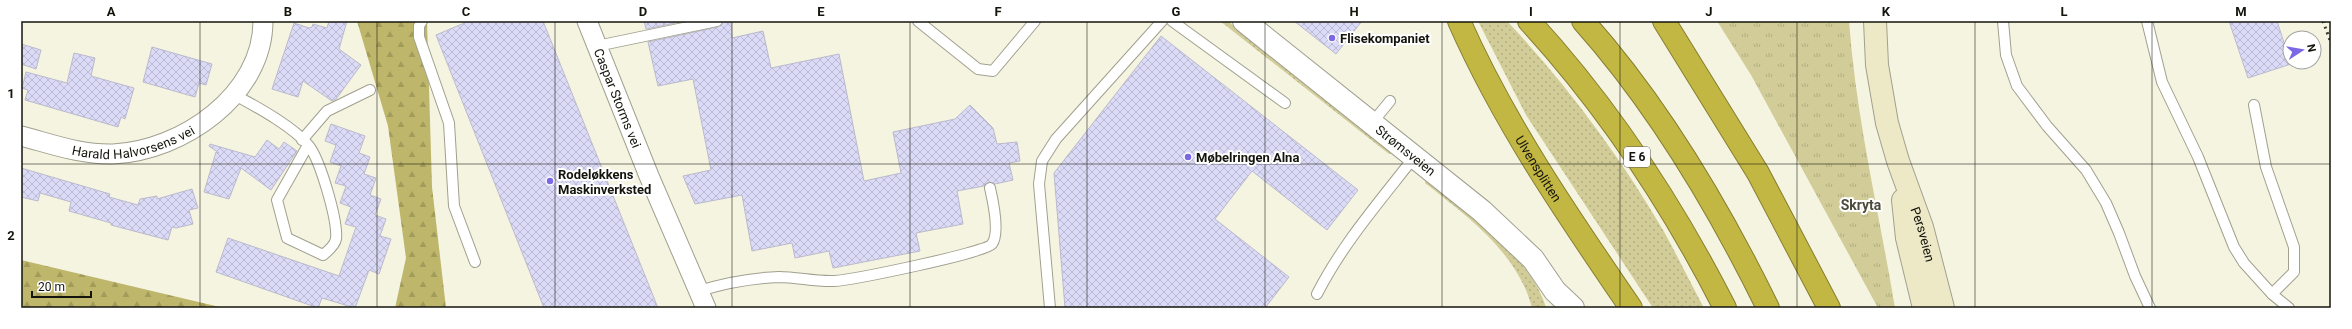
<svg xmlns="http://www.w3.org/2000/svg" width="2352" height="329" viewBox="0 0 2352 329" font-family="Roboto,sans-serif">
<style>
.grass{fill:url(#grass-dots)}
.forest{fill:url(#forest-firs)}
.park{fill:url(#park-tufts)}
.building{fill:url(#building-cross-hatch);stroke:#bbbacc}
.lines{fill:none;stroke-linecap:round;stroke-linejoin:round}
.service-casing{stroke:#a1a08f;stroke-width:12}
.minor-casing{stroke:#a1a08f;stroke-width:21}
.tertiary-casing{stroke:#a1a08f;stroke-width:24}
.secondary-casing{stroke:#a1a08f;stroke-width:24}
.motorway-casing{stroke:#867e30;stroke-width:24}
.service{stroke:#fff;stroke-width:10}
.minor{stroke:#fff;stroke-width:19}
.tertiary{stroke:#fff;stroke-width:22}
.secondary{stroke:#ede9c7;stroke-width:22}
.motorway{stroke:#c3b743;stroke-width:22}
.rail{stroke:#3b3b32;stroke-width:3;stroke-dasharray:2 4;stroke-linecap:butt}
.grid{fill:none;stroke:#14140d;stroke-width:1;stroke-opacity:0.55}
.poi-dot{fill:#7c68e4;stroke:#fff;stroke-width:1.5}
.labels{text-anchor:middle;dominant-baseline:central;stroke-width:4;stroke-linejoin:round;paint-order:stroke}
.shield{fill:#fff;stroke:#5a5a56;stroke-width:1}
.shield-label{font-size:12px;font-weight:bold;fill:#14140d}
.poi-label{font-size:13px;font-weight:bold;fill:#14140d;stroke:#fff;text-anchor:start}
.street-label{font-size:13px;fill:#14140d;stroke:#fff}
.neighbourhood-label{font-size:14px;font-weight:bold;fill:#4c4b3b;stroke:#fff}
.neatline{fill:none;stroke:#14140d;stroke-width:1.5}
.grid-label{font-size:13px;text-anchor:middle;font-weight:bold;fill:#14140d}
</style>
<defs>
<pattern id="grass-dots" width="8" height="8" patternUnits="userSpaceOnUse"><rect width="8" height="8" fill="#d1cc98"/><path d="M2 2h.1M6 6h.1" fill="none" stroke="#b3ae82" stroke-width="1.8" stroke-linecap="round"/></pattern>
<pattern id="forest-firs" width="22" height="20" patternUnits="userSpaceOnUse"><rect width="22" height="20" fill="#beb66a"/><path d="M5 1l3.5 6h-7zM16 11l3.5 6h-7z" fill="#a29c5b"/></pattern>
<pattern id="park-tufts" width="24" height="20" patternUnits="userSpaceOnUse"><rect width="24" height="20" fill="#d1cc98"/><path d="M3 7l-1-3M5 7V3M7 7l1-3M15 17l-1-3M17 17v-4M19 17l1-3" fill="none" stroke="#b3ae82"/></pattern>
<pattern id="building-cross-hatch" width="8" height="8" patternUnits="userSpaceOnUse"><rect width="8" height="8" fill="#dbdaf7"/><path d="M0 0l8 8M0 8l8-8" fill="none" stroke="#bbbad3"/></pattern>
</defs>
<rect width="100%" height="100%" fill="#f5f4e1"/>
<g class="grass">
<polygon points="1220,21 1228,21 1393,154 1389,154"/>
<path d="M1478 21H1507C1566 84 1619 155 1663 230 1677 255 1690 282 1704 308H1653L1526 115Z"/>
<path d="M1426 177C1464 207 1534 261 1546 308H1532C1518 253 1467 216 1425 183Z"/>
</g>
<g class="forest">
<polygon points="357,21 427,21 432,187 446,308 395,308 406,258 388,126"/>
<polygon points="21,260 224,308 21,308"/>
</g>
<path class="park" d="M1717 21H1849C1856 118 1879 212 1895 308H1878L1751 75Z"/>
<g class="building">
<polygon points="329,21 347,21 339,49 361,65 336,99 332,101 303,81 298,97 272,89 294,23 309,28 312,27 313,24 327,28"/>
<polygon points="469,21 543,21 658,308 544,308 436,35"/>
<polygon points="644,21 685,21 646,29"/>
<polygon points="723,21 731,21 732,38 763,31 771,68 839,54 864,181 901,173 893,132 955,119 970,105 993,128 997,144 1017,142 1020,161 1009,163 1013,180 995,184 989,182 984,186 957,191 963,224 916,233 920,251 833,268 829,251 795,258 792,243 752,251 742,195 695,204 683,176 711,170 693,79 658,86 648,42 718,27"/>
<polygon points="1294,21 1362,21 1336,54"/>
<polygon points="2229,21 2277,21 2291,64 2248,78"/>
<polygon points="1161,36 1358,190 1327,230 1252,171 1215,219 1289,277 1265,308 1065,308 1054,173"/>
<polygon points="21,44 41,50 36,69 21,64"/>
<polygon points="152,47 212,64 206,85 199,83 195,97 143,82"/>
<polygon points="74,53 95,58 91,76 134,88 125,119 121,117 118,127 25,100 28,90 22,88 26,72 67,83"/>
<polygon points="331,124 365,136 359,153 370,157 364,174 376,178 370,195 381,199 375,215 386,219 380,236 391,239 379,274 369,270 355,308 322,298 318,308 216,272 228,238 339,276 356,227 345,224 351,207 340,203 346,186 335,183 341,166 330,162 336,145 325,141"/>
<polygon points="267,140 279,149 284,142 297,151 271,190 241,168 229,199 204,192 216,152 219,153 209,146 210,144 255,157"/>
<polygon points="21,168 110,194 109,197 138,205 140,199 157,196 157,199 192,189 198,208 189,210 193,224 176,228 172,227 168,240 111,225 111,223 69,211 71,202 40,193 38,201 21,197"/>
</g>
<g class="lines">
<defs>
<g id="service">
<polyline points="422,21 419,26 419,37 449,123 454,206 475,262"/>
<polyline points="918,21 978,69 993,71 1035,21"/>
<polyline points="1172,21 1285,103"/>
<polyline points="2003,21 2006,55 2017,86 2047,126 2086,170 2106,203 2119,233 2135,276 2150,308"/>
<polyline points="2147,21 2162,82 2198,157 2234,247 2244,263 2272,294 2289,308"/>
<polyline points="597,46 717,21"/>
<path d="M233 94C255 106 293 126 309 146 320 160 338 220 336 239 335 245 328 251 323 255L287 238 277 200 308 145"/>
<polyline points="2254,105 2266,167 2294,247 2294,272 2272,294"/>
<polyline points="1372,123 1390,101"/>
<polyline points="302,140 327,111 370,90"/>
<path d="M699 291C725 283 752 278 779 277 797 277 816 282 834 281 852 280 985 253 992 244 1000 233 993 201 990 188"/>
<path d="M1317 294C1343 243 1380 201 1415 156"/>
<polyline points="1050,308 1039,184 1042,161 1056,139 1162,21"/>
</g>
<g id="minor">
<path id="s1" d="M587 21 649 176 706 308"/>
<path id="s2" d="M21 136C52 144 81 155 113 154 182 151 263 95 263 21"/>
</g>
<g id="tertiary">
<path id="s3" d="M1244 21 1482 211 1533 259 1555 291 1573 308"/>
</g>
<g id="secondary">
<path id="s4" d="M1875 21 1877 65 1887 123 1898 161 1922 227 1943 308"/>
<polyline points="1903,200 1907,238 1924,308"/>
</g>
<g id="motorway">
<path id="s5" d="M1459 21C1504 123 1568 216 1631 308"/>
<path d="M1529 21C1608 107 1672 204 1725 308"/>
<path d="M1583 21C1659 106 1718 206 1768 308"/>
<polyline points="1664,21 1758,173 1829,308"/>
</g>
</defs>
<use href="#service" class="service-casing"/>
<use href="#minor" class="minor-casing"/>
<use href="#tertiary" class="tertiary-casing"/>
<use href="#secondary" class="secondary-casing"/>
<use href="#motorway" class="motorway-casing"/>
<use href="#service" class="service"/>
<use href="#minor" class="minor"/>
<use href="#tertiary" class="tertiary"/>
<use href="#secondary" class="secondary"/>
<use href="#motorway" class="motorway"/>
<polyline class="rail" points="2323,21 2331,43"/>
</g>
<path class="grid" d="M200 21V308M377 21V308M555 21V308M732 21V308M910 21V308M1087 21V308M1265 21V308M1442 21V308M1620 21V308M1797 21V308M1975 21V308M2152 21V308M21 164H2331"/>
<g class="poi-dot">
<circle cx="1332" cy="38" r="4"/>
<circle cx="1188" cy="157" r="4"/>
<circle cx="550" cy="181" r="4"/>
</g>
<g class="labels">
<rect class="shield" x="1624" y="147" width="26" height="20" rx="3"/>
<g class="shield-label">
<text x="1637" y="157">E 6</text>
</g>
<g class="poi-label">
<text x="1340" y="38">Flisekompaniet</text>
<text x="1196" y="157">Møbelringen Alna</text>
<text x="558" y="174">Rodeløkkens<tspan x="558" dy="15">Maskinverksted</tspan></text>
</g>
<g class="street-label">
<text stroke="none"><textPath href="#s1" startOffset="83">Caspar Storms vei</textPath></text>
<text stroke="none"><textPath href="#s2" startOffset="116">Harald Halvorsens vei</textPath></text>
<text stroke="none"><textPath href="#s3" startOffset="207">Strømsveien</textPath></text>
<text stroke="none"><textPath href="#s5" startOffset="168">Ulvensplitten</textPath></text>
<text stroke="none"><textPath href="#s4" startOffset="220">Persveien</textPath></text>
</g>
<g class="neighbourhood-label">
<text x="1861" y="205">Skryta</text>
</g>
</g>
<rect width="2352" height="329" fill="none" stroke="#ffffff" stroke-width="44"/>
<g transform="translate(2302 50) rotate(78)"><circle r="19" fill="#ffffff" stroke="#a1a19e"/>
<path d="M0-3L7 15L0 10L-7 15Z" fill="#7c68e4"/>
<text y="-6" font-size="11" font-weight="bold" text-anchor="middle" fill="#14140d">N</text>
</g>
<path d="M32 291v6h59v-6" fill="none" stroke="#14140d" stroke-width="2"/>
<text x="38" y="291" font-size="12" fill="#14140d" stroke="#ffffff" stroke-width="3" paint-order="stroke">20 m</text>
<rect x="22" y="22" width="2308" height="285" class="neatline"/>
<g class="grid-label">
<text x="111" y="16">A</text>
<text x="288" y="16">B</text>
<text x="466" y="16">C</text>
<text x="643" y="16">D</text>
<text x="821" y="16">E</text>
<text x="998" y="16">F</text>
<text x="1176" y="16">G</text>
<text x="1354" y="16">H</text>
<text x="1531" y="16">I</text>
<text x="1709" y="16">J</text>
<text x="1886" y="16">K</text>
<text x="2064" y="16">L</text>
<text x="2241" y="16">M</text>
<text x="11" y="98">1</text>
<text x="11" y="240">2</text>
</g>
</svg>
